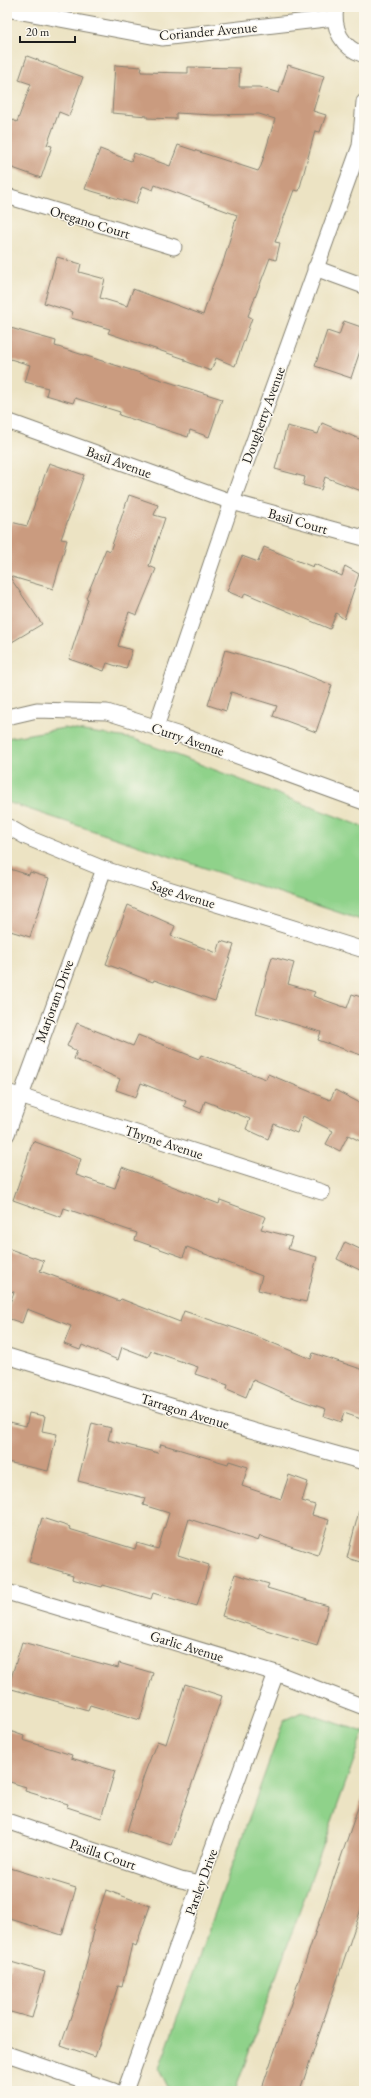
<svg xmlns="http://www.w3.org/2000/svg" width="371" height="2098" viewBox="0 0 371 2098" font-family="'EB Garamond',serif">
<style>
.green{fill:#8fd28a;stroke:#567753}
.building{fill:#ca9b7f}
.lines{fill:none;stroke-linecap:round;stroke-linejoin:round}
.street-casing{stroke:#848070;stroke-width:17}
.street{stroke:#fff;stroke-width:15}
.labels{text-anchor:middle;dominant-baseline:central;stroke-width:3;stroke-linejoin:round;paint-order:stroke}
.street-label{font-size:14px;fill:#1c1c1c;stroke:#fbf7ec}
</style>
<rect width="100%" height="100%" fill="#fbf7ec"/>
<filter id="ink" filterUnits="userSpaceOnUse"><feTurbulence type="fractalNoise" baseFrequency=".025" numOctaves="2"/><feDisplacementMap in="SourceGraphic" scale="8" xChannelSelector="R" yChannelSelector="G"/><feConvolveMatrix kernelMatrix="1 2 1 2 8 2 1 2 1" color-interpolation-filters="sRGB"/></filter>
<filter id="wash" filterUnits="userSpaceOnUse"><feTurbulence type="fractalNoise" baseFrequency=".012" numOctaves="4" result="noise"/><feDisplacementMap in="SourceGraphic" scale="16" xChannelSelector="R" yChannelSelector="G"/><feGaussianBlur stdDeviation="0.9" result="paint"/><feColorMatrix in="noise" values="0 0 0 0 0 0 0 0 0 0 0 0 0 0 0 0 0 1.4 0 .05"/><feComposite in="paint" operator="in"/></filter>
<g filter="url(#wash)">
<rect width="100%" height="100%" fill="#ece3c3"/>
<g class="green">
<polygon points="64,728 134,739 364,827 364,921 7,802 7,738"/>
<polygon points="302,1712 364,1732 235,2091 174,2091 169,2089 159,2069 284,1720"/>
</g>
<g id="blocks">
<g class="building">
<polygon points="27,56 83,77 69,116 59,112 47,145 52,146 41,178 7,166 7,136 13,120 17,122 31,84 19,80"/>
<polygon points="115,65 142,67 141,72 188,73 188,67 240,68 239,87 259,87 279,93 288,65 324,76 313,111 326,115 320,132 315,131 299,191 294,190 275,242 280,243 276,260 270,258 248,316 252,318 235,366 216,358 211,371 185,361 185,359 108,333 110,329 71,318 73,312 44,303 57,257 81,264 79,272 105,279 100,298 127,306 133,289 203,315 212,287 221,265 222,266 237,215 155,185 153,190 143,186 136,204 85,189 100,149 131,161 134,153 170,166 178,145 258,171 261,166 275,119 259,114 214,115 176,113 176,119 147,118 147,116 112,113"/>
<polygon points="344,321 364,328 364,339 351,378 315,366 327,331 339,335"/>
<polygon points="7,327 56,341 55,346 222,399 209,437 190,430 188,437 119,415 120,412 75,398 73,403 46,395 48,388 25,382 30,365 7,358"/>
<polygon points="322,423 364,441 364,492 325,477 321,490 303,485 305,477 275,469 287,426 318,434"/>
<polygon points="49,463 84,475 61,539 67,540 53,589 9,576 42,624 7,645 7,536 11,522 27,526"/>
<polygon points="129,495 158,505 154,515 165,518 149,566 156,569 137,615 129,612 118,646 132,650 126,669 107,663 104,671 69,659 88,599 86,598 106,549 110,551"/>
<polygon points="264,547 313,567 314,564 342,576 345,566 359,574 344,619 336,613 330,629 245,593 243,598 227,591 242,556 258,562"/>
<polygon points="225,650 291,669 332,685 316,732 273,716 277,706 231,692 226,711 208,705"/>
<polygon points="7,868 29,875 30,872 49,878 30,937 7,930"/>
<polygon points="128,905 175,926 171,936 217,953 221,941 234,945 215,1001 154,980 153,982 106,964"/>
<polygon points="272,957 294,963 288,984 315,992 313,996 347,1008 352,994 364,998 364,1007 360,1018 364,1020 364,1047 361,1055 318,1040 321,1032 256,1013"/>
<polygon points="77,1023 133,1046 138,1035 199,1059 201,1055 266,1079 268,1074 330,1100 335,1090 364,1105 364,1143 348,1135 340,1151 326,1144 333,1131 303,1116 297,1133 274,1124 268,1139 246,1129 250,1119 205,1101 201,1113 184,1106 186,1101 141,1083 136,1097 116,1090 120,1079 74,1059 77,1051 67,1046"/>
<polygon points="33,1141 81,1159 76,1175 115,1188 122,1167 219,1204 220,1200 266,1217 261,1229 292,1237 288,1249 317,1257 306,1302 258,1290 262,1276 187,1247 183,1257 135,1240 137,1233 64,1208 61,1217 13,1200"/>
<polygon points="345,1242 364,1251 364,1272 337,1259"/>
<polygon points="7,1248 44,1261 40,1271 119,1301 121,1299 180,1322 184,1311 246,1332 311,1359 313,1353 364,1370 364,1420 344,1413 341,1422 324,1416 326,1409 297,1399 253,1380 246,1397 227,1389 228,1385 195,1374 198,1367 151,1351 148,1357 122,1347 118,1360 82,1345 80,1350 64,1344 71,1326 27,1309 22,1323 7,1318 7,1311 14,1292 7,1290"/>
<polygon points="29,1413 45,1416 42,1431 57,1434 48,1471 7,1462 7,1434 10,1422 26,1426"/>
<polygon points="92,1423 111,1428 108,1440 158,1453 161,1444 228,1464 229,1461 248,1467 242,1486 281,1499 289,1475 308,1482 302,1501 315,1505 312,1515 329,1520 318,1555 260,1536 258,1541 189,1519 178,1555 209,1565 197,1606 153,1593 151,1599 103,1585 102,1587 72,1579 73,1575 29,1562 42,1518 70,1527 69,1529 135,1549 137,1543 158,1549 169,1513 143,1505 145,1498 78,1481"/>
<polygon points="359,1511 364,1511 364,1563 347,1558"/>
<polygon points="235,1574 269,1584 267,1588 328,1606 317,1646 222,1616"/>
<polygon points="22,1642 118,1668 119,1663 153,1673 140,1720 90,1705 88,1710 8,1688"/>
<polygon points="185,1684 222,1696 171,1845 127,1831 144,1775 157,1741 166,1744"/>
<polygon points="7,1730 24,1736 23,1740 72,1755 71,1758 115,1771 101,1818 67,1807 68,1804 25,1791 26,1787 7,1781"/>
<polygon points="362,1796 364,1796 364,1900 317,2040 300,2091 261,2091"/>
<polygon points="7,1867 76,1888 62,1935 7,1918"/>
<polygon points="106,1890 150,1906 136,1946 132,1944 122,1987 118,1986 95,2057 61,2045 80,1990 94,1931 92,1930"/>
<polygon points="11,1962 45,1972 32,2018 7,2011 7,1977"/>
</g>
</g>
</g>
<g filter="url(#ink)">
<use href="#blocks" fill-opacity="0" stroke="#848070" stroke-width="1"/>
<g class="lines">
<defs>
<g id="street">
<path d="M336 7C332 29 342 48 364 55"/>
<polyline points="11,10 162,38 334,18"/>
<polyline points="7,196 174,247"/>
<polyline points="315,268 364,286"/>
<polyline points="7,421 232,502 364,538"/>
<polyline points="7,717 37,710 107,712 180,735 364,802"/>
<polyline points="156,727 232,502 360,146 364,102"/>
<polyline points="7,826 26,837 104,869 364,950"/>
<polyline points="7,1092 322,1192"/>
<polyline points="7,1134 104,869"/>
<polyline points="7,1356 226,1423 364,1462"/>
<polyline points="7,1592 276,1673 364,1707"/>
<polyline points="7,1821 181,1880 200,1884"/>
<polyline points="7,2054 114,2091"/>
<polyline points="125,2091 276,1673"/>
</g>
</defs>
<use href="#street" class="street-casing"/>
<use href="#street" class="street"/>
</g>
</g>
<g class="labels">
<g class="street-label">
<text transform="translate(208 31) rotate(-5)">Coriander Avenue</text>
<text transform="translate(90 222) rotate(17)">Oregano Court</text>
<text transform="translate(263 415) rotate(-70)">Dougherty Avenue</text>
<text transform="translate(119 462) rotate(20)">Basil Avenue</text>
<text transform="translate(298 521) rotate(16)">Basil Court</text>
<text transform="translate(188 739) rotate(19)">Curry Avenue</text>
<text transform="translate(183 894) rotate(17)">Sage Avenue</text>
<text transform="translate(54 1001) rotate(-70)">Marjoram Drive</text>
<text transform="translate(164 1142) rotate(18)">Thyme Avenue</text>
<text transform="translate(185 1411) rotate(17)">Tarragon Avenue</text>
<text transform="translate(187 1646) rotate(17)">Garlic Avenue</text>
<text transform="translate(103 1854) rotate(19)">Pasilla Court</text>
<text transform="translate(201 1882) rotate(-70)">Parsley Drive</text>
</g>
</g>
<rect width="371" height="2098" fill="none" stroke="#fbf7ec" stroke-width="24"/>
<path d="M20 36v6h55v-6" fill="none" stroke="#1c1c1c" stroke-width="2"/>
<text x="26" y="36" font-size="12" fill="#1c1c1c" stroke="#fbf7ec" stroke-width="3" paint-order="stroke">20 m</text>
</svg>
